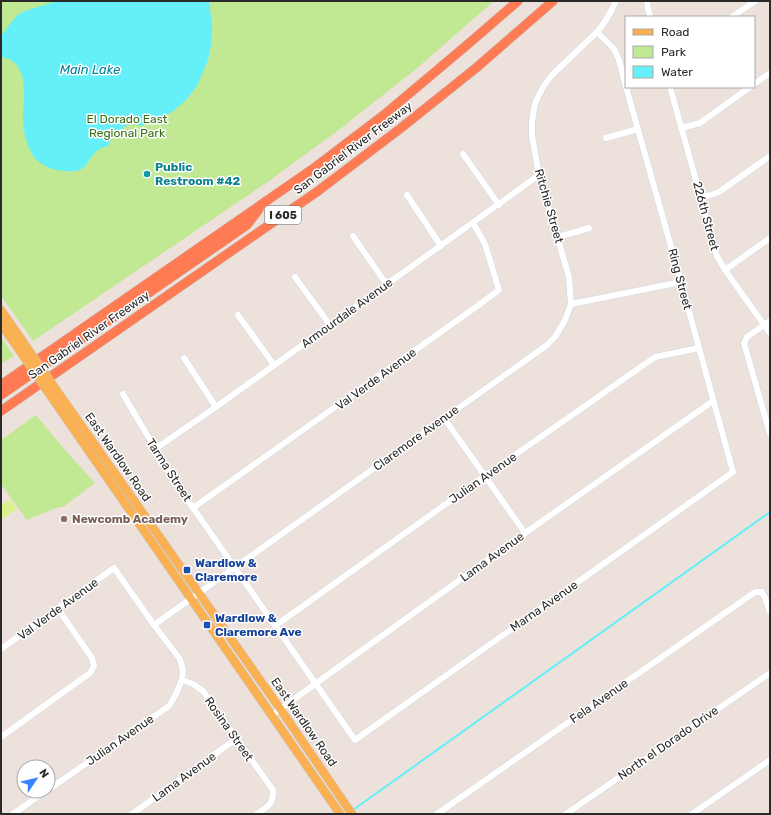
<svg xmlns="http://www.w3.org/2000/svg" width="771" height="815" viewBox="0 0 771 815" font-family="Rubik,sans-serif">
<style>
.green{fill:#c1e892}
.pitch{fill:#dbf18d}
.water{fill:#65eff8}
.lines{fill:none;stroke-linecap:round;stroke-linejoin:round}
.stream{stroke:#65eff8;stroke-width:2}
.minor-casing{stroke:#d0d8e4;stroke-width:7}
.major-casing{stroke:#c3c3c3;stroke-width:9}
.highway-casing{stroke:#c3c3c3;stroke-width:10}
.minor{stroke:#fff;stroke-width:6}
.major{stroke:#fbb151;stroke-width:8}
.highway{stroke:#ff7b54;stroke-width:9}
.major-bridge-casing{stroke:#c3c3c3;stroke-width:9;stroke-linecap:butt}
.major-bridge{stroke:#fbb151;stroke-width:8}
.culture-dot{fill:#0f9aa8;stroke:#fff;stroke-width:1.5}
.education-dot{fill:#8d6e63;stroke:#fff;stroke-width:1.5}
.transit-dot{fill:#1a4fb4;stroke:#fff;stroke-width:1.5}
.labels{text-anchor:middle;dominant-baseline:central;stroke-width:3;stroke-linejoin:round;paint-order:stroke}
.shield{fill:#fff;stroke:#6a6a6a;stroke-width:1}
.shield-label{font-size:11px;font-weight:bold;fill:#2a2a2a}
.park-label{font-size:12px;fill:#386d14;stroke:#fff}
.street-label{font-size:12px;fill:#2a2a2a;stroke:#fff}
.culture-label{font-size:12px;font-weight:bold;fill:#0d838f;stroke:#fff;text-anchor:start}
.education-label{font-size:12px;font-weight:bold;fill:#785e54;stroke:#fff;text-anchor:start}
.transit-label{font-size:12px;font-weight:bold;fill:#164399;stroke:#fff;text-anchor:start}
.water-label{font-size:13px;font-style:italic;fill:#048296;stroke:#fff}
</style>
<rect width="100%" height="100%" fill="#ede1db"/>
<g class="green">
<polygon points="1,1 494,1 416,69 340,129 269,181 33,341 1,296"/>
<polygon points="1,337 14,356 1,364"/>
<polygon points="36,415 65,450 95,483 63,507 59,507 27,520 1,484 1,440"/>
</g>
<polygon class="pitch" points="10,499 17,509 1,520 1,505"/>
<path class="water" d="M57 1H209L212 26 211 45 208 60 197 86 186 100 172 112 142 126 134 124 127 125 113 136 108 146C104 147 100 148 97 151 88 157 88 170 75 171 63 172 48 170 38 161 28 153 23 131 23 119 23 102 29 72 12 61 9 59 5 57 1 57V36L13 20 19 14 28 10Z"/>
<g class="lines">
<polyline class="stream" points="353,810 770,512"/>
<defs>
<g id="minor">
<polyline points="647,1 648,9 650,17"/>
<polyline points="732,17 755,1"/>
<polyline points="597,32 614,49 619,60 626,87"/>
<polyline points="754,84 770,73"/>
<polyline points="670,87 701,198 714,246 717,256 725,270 770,333"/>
<polyline points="681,128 700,123 750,87"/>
<polyline points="606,138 638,129"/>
<polyline points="463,154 499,205"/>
<polyline points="407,195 441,246"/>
<polyline points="701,198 719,192 770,156"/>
<polyline points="353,236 387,285"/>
<polyline points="558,237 589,228"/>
<polyline points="725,270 770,238"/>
<polyline points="295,277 330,325"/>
<polyline points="571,304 681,282"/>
<polyline points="238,315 274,365"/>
<polyline points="770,321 747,337 744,343 770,434"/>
<polyline points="184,358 216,407"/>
<polyline points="123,394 173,479 355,740 733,472 681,282 626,87"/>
<polyline points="444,418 525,533"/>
<polyline points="155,449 216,407 539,175"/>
<polyline points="193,508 476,307 499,290 485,244 473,223"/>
<path d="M154 625 533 355 547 345 555 337 565 320 571 304 569 277 539 175 532 136V123L534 108 536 101 543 87 552 75 597 32C605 23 611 12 616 1"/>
<polyline points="275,626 485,476 655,357 699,348"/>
<path d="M1 649 114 568 154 625 180 659 183 671 182 680 193 684 203 691 273 790C274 804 268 806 257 814"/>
<polyline points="272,715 525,533 713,401"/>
<polyline points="1,737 90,673 94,666 92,658 58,609"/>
<polyline points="48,790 169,706 176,694 182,680"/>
<polyline points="13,814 46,791"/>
<polyline points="132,814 236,739"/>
<polyline points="437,814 755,592 762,592 766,600 770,612"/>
<polyline points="566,814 770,673"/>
<polyline points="692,814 770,760"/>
</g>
<g id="major">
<polyline points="1,310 28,349"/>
<polyline points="1,324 22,354"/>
<polyline points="57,391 281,710 352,814"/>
<polyline points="50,395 340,814"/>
</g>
<g id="highway">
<polyline points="1,385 314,168 385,114 467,45 518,1"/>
<polyline points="1,395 247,225 259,209"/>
<polyline points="1,411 318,191 401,128 476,68 553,1"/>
</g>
</defs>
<use href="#minor" class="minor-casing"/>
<use href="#major" class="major-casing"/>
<use href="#highway" class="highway-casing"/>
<use href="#minor" class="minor"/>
<use href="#major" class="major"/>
<use href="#highway" class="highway"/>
<defs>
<g id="major-bridge">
<polyline points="28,349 57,391"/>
<polyline points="22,354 50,395"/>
</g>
</defs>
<use href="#major-bridge" class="major-bridge-casing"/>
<use href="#major-bridge" class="major-bridge"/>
</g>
<circle class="culture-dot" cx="147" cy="174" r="4"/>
<circle class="education-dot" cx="64" cy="519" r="4"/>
<g class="transit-dot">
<rect x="183" y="566" width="8" height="8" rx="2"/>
<rect x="203" y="621" width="8" height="8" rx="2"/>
</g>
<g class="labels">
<rect class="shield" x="265" y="206" width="36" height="18" rx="3"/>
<g class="shield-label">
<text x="283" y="215">I 605</text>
</g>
<g class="park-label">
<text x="127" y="119">El Dorado East<tspan x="127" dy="14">Regional Park</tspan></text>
</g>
<g class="street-label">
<text transform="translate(353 148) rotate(-37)">San Gabriel River Freeway</text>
<text transform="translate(549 206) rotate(74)">Ritchie Street</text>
<text transform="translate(706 216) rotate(75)">226th Street</text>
<text transform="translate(680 279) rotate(75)">Ring Street</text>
<text transform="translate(347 313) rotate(-36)">Armourdale Avenue</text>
<text transform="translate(89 335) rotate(-35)">San Gabriel River Freeway</text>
<text transform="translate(376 379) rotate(-36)">Val Verde Avenue</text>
<text transform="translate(416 438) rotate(-36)">Claremore Avenue</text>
<text transform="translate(118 457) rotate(55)">East Wardlow Road</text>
<text transform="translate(169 470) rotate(57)">Tarma Street</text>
<text transform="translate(483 478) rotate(-35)">Julian Avenue</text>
<text transform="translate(492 557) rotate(-36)">Lama Avenue</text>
<text transform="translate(544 606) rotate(-35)">Marna Avenue</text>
<text transform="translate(58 609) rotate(-36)">Val Verde Avenue</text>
<text transform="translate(599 701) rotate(-35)">Fela Avenue</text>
<text transform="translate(304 722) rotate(55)">East Wardlow Road</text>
<text transform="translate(229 729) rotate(55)">Rosina Street</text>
<text transform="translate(120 740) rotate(-35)">Julian Avenue</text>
<text transform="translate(668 743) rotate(-35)">North el Dorado Drive</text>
<text transform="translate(184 777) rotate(-36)">Lama Avenue</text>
</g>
<g class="culture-label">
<text x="155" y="167">Public<tspan x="155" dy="14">Restroom #42</tspan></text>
</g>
<g class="education-label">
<text x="72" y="519">Newcomb Academy</text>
</g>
<g class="transit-label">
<text x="195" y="563">Wardlow &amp;<tspan x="195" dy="14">Claremore</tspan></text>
<text x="215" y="618">Wardlow &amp;<tspan x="215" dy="14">Claremore Ave</tspan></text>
</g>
<g class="water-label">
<text x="90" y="69">Main Lake</text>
</g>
</g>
<rect width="771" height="815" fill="none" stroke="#2a2a2a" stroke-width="4"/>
<rect x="625" y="16" width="130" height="72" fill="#ffffff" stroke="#aaaaaa"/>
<rect x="633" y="29" width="20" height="6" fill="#fbb151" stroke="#aaaaaa"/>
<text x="661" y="36" font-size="12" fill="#2a2a2a">Road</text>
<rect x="633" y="46" width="20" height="12" fill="#c1e892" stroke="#aaaaaa"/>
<text x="661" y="56" font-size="12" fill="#2a2a2a">Park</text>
<rect x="633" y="66" width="20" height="12" fill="#65eff8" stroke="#aaaaaa"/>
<text x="661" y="76" font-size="12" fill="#2a2a2a">Water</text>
<g transform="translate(36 779) rotate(55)"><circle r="19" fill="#ffffff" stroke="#aaaaaa"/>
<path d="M0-3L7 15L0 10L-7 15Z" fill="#3684ff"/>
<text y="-6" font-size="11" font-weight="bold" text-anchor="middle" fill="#2a2a2a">N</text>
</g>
</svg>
